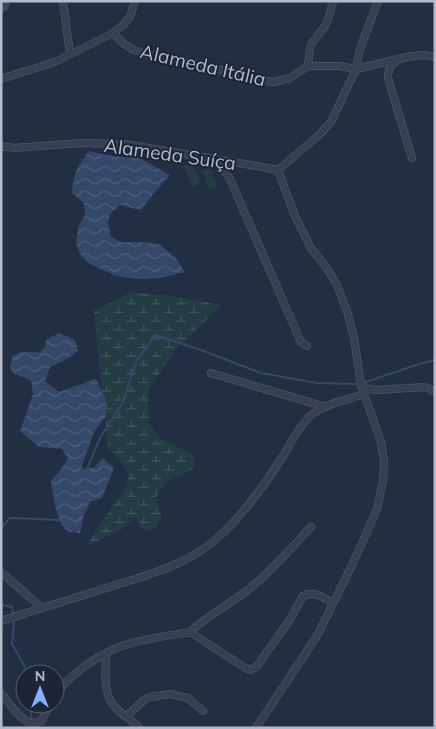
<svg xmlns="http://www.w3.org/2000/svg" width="436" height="729" viewBox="0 0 436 729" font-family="Mulish,sans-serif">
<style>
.wetland{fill:url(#wetland-marsh)}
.pitch{fill:#243d42}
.water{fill:url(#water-waves)}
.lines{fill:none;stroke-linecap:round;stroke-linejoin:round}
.stream{stroke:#34486a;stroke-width:2}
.river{stroke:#34486a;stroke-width:10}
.minor-casing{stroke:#545e6e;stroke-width:8}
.minor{stroke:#364051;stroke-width:7}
.labels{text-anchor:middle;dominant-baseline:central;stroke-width:4;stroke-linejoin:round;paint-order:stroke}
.street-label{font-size:19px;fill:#b2bbcb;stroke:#1b2536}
</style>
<defs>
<pattern id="wetland-marsh" width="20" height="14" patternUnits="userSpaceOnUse" patternTransform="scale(1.25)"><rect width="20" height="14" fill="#243d42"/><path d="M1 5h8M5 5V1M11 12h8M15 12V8" fill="none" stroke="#41575c"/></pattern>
<pattern id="water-waves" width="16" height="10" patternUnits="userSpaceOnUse" patternTransform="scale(1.25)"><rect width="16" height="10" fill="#34486a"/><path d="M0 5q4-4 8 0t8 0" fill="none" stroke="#4f607e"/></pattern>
</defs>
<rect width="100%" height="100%" fill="#222e41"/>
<path class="wetland" d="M131 292 180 297 221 305 176 350 148 390 149 424 160 438 195 456 193 469C175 478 162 481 156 500L162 517 154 529 149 531 141 528 137 517 121 530 85 547 127 485 128 472 108 447 94 311Z"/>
<g class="pitch">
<polygon points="192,162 201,183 192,187 183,166"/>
<polygon points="210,168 217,186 209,190 202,172"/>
</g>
<g class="water">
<path d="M89 151 111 156 140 158 170 175 155 192 141 210 120 205 110 214 108 223 111 237 121 242H141L159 244 176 258 185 272 160 278 136 279 116 276 88 263 80 254 76 243 78 227 85 215 84 203 72 193C73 173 78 166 89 151Z"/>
<path d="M59 333 75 340 78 351 65 360 50 367 45 381 59 392 72 387 96 379 105 397 106 416 94 432 81 469 94 468 103 458 114 468 102 498 90 502 84 515 80 533C76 532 72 533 68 531 56 525 53 494 51 481L61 469 68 459 62 449 39 447 20 431 33 394 31 380 14 374 10 367 13 356 20 352H40L45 347 46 340Z"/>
</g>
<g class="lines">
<g class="stream">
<polyline points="363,383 419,364 435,360"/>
<polyline points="87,469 100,438 123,402 136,362 155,335 201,350 261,373 317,383 359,384"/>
<polyline points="1,528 10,518 60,520"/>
<polyline points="1,601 2,605 12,607 13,613"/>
<polyline points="14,622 12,644 26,669 26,674"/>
<polyline points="30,704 32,722"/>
</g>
<polyline class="river" points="1,8 4,6 5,1"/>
<defs>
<g id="minor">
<polyline points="63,1 70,54"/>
<polyline points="113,33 124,44 134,50 150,55 211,67 255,80 274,82 290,78 308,66 339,66 356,69 411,56 424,55 435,57"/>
<path d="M398 60C390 65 388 69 388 78L412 158"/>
<polyline points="308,66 310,49 312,43 325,26 329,17 333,1"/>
<polyline points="1,79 39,67 57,61 113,33 123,25 130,17 135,1"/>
<polyline points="1,146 14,148 81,143 124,144 251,165 278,170"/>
<polyline points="214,159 229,177 301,342 307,346"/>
<polyline points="278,170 319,135 331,122 356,69 360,49 378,1"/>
<polyline points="211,373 326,407"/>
<polyline points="361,385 369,389 376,390 425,387 435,392"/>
<polyline points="1,572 42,608"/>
<path d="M1 621C35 610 69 600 103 589 141 577 183 567 214 541 241 518 262 489 281 459 290 445 301 422 314 413 325 404 350 399 364 394"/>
<path d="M190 632 247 669 251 670 257 666 289 621 303 596C313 590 324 598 333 603"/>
<path d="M190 632C208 615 230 604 249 589 272 571 291 548 311 527"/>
<path d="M106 654C106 671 102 693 115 707 122 715 132 720 139 728"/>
<path d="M1 693C8 701 21 723 33 723 35 723 39 721 41 721L51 704"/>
<path d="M55 696C60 687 68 680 76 673 88 663 104 653 119 647 141 639 167 636 190 632"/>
<polyline points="126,717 144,700 150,697 170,694 188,698 203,711"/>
<polyline points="256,728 317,636 355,559 377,509 383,481 384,461 381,442 361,385 354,338 348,314 337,285 326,267 311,248 295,216 278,170"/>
</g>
</defs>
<use href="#minor" class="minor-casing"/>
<use href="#minor" class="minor"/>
</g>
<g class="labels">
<g class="street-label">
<text transform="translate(203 65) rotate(13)">Alameda Itália</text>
<text transform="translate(170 154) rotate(8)">Alameda Suíça</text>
</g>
</g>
<rect width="436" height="729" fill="none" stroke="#b2bbcb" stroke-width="5"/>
<g transform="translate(40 689)"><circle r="24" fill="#1b2536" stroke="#576172"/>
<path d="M0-4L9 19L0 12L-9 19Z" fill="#84b0ff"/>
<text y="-8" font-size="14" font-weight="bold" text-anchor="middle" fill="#b2bbcb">N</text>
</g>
</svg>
